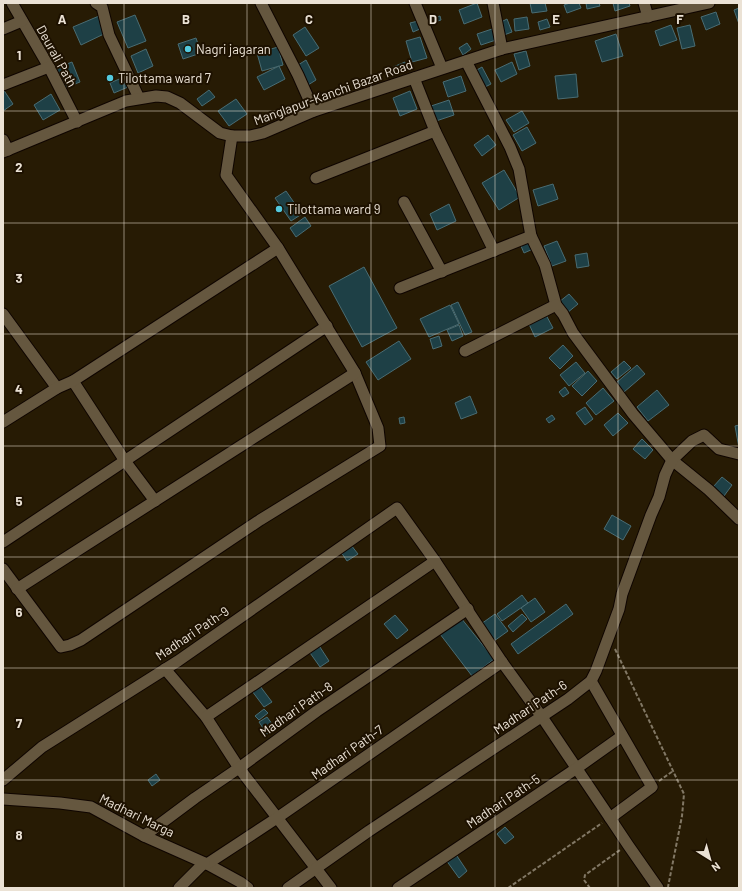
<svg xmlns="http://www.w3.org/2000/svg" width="742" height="891" viewBox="0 0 742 891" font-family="Barlow,sans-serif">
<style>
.building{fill:#1e4046;stroke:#496c73}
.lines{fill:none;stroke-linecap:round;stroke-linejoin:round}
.minor-casing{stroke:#0f0500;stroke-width:13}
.tertiary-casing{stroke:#0f0500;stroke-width:13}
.path{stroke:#827865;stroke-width:2;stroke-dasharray:4 2;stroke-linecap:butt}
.minor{stroke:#65573f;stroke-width:11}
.tertiary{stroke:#65573f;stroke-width:11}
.grid{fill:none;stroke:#ebe2d5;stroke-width:1;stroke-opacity:0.55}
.poi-dot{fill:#54cade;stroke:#1d1100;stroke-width:1.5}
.labels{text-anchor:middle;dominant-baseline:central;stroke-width:4;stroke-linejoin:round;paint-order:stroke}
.poi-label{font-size:13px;fill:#ebe2d5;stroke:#1d1100;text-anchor:start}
.street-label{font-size:13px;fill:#ebe2d5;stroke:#1d1100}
.grid-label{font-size:13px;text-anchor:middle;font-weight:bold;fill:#ebe2d5;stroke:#1d1100;stroke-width:4;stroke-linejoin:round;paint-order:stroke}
</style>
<rect width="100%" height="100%" fill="#271b04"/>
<g class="building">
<polygon points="477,3 482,17 464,24 459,10"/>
<polygon points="530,3 545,3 547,11 532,13"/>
<polygon points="570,3 579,3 581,8 567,13 564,5"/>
<polygon points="586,3 599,3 600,6 587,9"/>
<polygon points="613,3 629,3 630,6 615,11"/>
<polygon points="739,8 739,24 734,10"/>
<polygon points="716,12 720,24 706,30 701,17"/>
<polygon points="135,15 146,41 128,48 117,22"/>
<polygon points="99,16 106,33 81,45 73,27"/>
<polygon points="440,16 441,20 428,24 427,20"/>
<polygon points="527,17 529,29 515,31 514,19"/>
<polygon points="507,19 512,32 504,35 499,23"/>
<polygon points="547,19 550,27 540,30 538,22"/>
<polygon points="418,21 420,29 413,32 410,23"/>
<polygon points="671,25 677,40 660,46 655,31"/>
<polygon points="690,25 695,46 682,49 677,28"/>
<polygon points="305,27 319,48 306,56 293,35"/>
<polygon points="492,29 496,40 481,45 477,34"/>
<polygon points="616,34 623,56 602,62 595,41"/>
<polygon points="420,37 427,58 412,62 406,41"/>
<polygon points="196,38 201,53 183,59 178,44"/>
<polygon points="467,43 471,49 463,55 459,48"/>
<polygon points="278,47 283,65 262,71 257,53"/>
<polygon points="146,49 153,66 138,73 131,56"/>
<polygon points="526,51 530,66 519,70 514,54"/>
<polygon points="306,60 316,80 308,85 298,65"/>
<polygon points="72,62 80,82 62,89 54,69"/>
<polygon points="405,62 408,68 395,73 393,67"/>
<polygon points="512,62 517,74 501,82 495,70"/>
<polygon points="279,66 285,79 264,90 257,77"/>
<polygon points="482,67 491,84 483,88 475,71"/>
<polygon points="576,74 578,97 558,99 555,76"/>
<polygon points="461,76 466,91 448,97 443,82"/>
<polygon points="124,77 128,87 114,93 110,83"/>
<polygon points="3,89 13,104 3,111"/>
<polygon points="209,90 215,97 202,106 197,99"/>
<polygon points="410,91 417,109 400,116 393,98"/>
<polygon points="51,94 60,110 43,120 34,105"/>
<polygon points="236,99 247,114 229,126 218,111"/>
<polygon points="449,100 454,115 433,122 428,107"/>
<polygon points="522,111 529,123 514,132 506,120"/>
<polygon points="527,127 536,143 522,151 513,135"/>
<polygon points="488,135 496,145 482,156 474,145"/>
<polygon points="504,170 520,197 499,210 482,183"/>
<polygon points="553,184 558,199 538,206 533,190"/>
<polygon points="286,191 302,214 291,221 275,198"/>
<polygon points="449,204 456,221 437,230 430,214"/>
<polygon points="305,217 311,226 296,237 290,228"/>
<polygon points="557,241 566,261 552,266 544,246"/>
<polygon points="530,242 533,249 524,253 521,246"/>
<polygon points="587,253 589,266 577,268 575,255"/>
<polygon points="364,267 397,328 362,347 329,286"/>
<polygon points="569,294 578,304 567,313 559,302"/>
<polygon points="458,302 472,332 465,335 451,305"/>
<polygon points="450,305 459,324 429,337 420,319"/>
<polygon points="545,313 553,328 535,337 528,322"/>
<polygon points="459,325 463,336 452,341 447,330"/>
<polygon points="439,336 442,346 433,349 430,339"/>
<polygon points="399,341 411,359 378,380 366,362"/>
<polygon points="563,345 573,356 560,369 549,358"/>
<polygon points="624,361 631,368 617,379 611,372"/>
<polygon points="576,362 585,373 569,386 560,375"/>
<polygon points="637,365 645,374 624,392 616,383"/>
<polygon points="588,371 597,381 582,396 572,386"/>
<polygon points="565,387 569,393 563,397 559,392"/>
<polygon points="603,388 614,401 596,415 586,403"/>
<polygon points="657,390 669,405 648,421 637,407"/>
<polygon points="470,396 477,413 461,419 455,403"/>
<polygon points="585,407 593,419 585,425 576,413"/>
<polygon points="618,413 628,423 613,436 604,425"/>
<polygon points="552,415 555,419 549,423 546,419"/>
<polygon points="404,417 405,423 400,424 399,418"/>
<polygon points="739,425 739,448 735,426"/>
<polygon points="642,439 653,450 645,459 633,449"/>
<polygon points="722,477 732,485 724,496 713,487"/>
<polygon points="612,515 631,526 623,540 604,529"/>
<polygon points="351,545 358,554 347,561 341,552"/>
<polygon points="522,595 528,603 502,621 497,614"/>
<polygon points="535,598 545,612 531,622 521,608"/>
<polygon points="566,604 573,614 518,654 511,644"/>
<polygon points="495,614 508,631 494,641 481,624"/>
<polygon points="522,614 527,619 513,632 508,626"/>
<polygon points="395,615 408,630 397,639 384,624"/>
<polygon points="461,618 494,659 472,676 440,634"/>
<polygon points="318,644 329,661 320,667 308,650"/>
<polygon points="260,686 272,702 264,707 252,691"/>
<polygon points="264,709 268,713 259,720 255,716"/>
<polygon points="267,717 275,728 267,734 259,722"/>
<polygon points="156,774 160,780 152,786 148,780"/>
<polygon points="505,827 514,837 505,844 497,834"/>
<polygon points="455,853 467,871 459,878 446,860"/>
</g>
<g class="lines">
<defs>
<g id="minor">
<polyline points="12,3 49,67 77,122"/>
<polyline points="96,3 102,7 109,35 139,98"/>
<polyline points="261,3 298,75 314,111"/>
<polyline points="415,3 442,68"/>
<polyline points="493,3 502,49"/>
<polyline points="644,3 648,17"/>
<polyline points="3,29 22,21"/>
<polyline points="466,61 510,147 519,169 531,236 545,265 556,305 563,314 573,333 633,414 672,460 709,490 739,519"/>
<polyline points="414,78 435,131 494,251"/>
<polyline points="3,85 49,67"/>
<polyline points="3,140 8,150"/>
<polyline points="316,178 435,131"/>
<polyline points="404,202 442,272"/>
<polyline points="400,288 531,236"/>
<polyline points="3,314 57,388"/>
<polyline points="465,351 556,305"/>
<polyline points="73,381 125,461 155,501"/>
<polyline points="3,422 57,388 73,381 278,248"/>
<polyline points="3,542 327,326"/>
<polyline points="3,569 61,647 70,645 81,640 260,520 380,446 378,428 355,373 278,248 226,175 232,136"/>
<polyline points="17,589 355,373"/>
<polyline points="165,669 206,717 239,768 331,888"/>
<polyline points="591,681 652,787 610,818 628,845 658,888"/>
<polyline points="206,717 435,561"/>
<polyline points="3,780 42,747 178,661 397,508 435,561 502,662 542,717 610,818"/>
<polyline points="3,799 60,803 91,807 144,836 207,864 240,882 248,888"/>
<polyline points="144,836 195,798 239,768 317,711 468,609"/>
<polyline points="207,864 277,818 502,662"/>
<polyline points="179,888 204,863"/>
<polyline points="288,888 369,831 568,699 591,681 596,671 619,609 622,594 651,515 659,497 665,475 672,460 692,441 704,435 719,449 739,454"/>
<polyline points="398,888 577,768 622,736"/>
</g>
<polyline id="tertiary" points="3,152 126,101 156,96 167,97 180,103 220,133 232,136 250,136 263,133 314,111 502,49 709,3"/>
</defs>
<use href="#minor" class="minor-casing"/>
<use href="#tertiary" class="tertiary-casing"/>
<g class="path">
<polyline points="615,649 684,794 682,816 668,887"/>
<polyline points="659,781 673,771"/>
<polyline points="508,888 602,823"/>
<polyline points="590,888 584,880 585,875 620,850"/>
</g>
<use href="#minor" class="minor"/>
<use href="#tertiary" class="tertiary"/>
</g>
<path class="grid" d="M124 3V888M247 3V888M371 3V888M495 3V888M618 3V888M3 111H739M3 223H739M3 334H739M3 446H739M3 557H739M3 668H739M3 780H739"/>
<g class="poi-dot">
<circle cx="188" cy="49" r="4"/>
<circle cx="110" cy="78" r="4"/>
<circle cx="279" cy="209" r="4"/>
</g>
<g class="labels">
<g class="poi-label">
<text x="196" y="49">Nagri jagaran</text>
<text x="118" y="78">Tilottama ward 7</text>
<text x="287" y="209">Tilottama ward 9</text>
</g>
<g class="street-label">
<text transform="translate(57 56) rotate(61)">Deurali Path</text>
<text transform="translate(333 92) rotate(-20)">Manglapur-Kanchi Bazar Road</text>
<text transform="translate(192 633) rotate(-34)">Madhari Path-9</text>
<text transform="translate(530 707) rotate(-34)">Madhari Path-6</text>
<text transform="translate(296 709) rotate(-35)">Madhari Path-8</text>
<text transform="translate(347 752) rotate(-35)">Madhari Path-7</text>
<text transform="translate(503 801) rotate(-34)">Madhari Path-5</text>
<text transform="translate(137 815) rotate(26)">Madhari Marga</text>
</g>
</g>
<g class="grid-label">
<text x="62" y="24">A</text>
<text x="186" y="24">B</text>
<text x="309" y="24">C</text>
<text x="433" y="24">D</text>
<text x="556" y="24">E</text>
<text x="680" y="24">F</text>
<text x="19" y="60">1</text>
<text x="19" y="172">2</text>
<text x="19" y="283">3</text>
<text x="19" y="394">4</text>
<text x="19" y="506">5</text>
<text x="19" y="617">6</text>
<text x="19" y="728">7</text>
<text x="19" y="840">8</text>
</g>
<rect width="742" height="891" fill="none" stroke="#ebe2d5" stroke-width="8"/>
<g transform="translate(710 859) rotate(143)" stroke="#1d1100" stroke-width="3" paint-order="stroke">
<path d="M0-3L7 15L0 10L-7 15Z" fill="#ebe2d5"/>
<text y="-6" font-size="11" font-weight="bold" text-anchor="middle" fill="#ebe2d5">N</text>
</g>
</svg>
